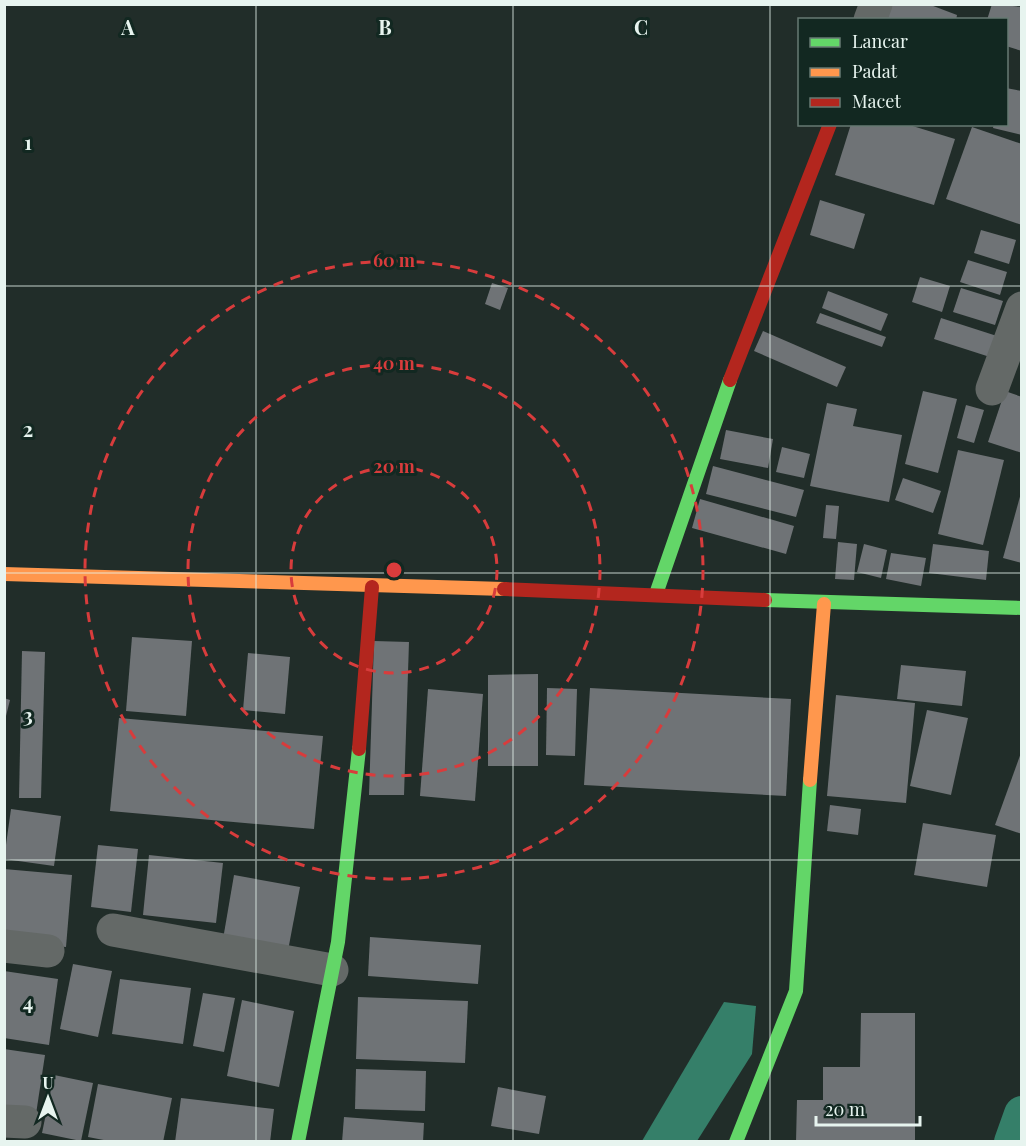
<svg xmlns="http://www.w3.org/2000/svg" width="1026" height="1146" viewBox="0 0 1026 1146" font-family="'Playfair Display',serif">
<style>
.water{fill:#357f69}
.lines{fill:none;stroke-linecap:round;stroke-linejoin:round}
.canal{stroke:#357f69;stroke-width:36}
.building{fill:#6f7376}
.street{stroke:#646967;stroke-width:33}
.fast{stroke:#63d668;stroke-width:14}
.slow{stroke:#ff974d;stroke-width:14}
.jam{stroke:#b3261e;stroke-width:14}
.grid{fill:none;stroke:#e7f4ef;stroke-width:1.5;stroke-opacity:0.55}
.ring{fill:none;stroke:#d83c3c;stroke-width:3;stroke-dasharray:10 8}
.grid-label{font-size:20px;text-anchor:middle;font-weight:bold;fill:#e7f4ef;stroke:#122821;stroke-width:6;stroke-linejoin:round;paint-order:stroke}
.centre{fill:#d83c3c;stroke:#122821;stroke-width:3}
.ring-label{font-size:18px;text-anchor:middle;font-weight:bold;fill:#d83c3c;stroke:#122821;stroke-width:6;stroke-linejoin:round;paint-order:stroke}
</style>
<rect width="100%" height="100%" fill="#212d29"/>
<polygon class="water" points="724,1002 756,1006 752,1054 697,1141 642,1141"/>
<g class="lines">
<polyline class="canal" points="1012,1142 1022,1114"/>
</g>
<g class="building">
<polygon points="890,4 928,4 957,15 956,20 886,20"/>
<polygon points="992,4 1022,7 1022,51 1006,46 1006,20 987,20"/>
<polygon points="1006,88 1022,91 1022,135 993,128 994,124 1006,124"/>
<polygon points="851,124 906,124 955,139 934,205 835,175"/>
<polygon points="972,127 1022,144 1022,225 946,199"/>
<polygon points="820,200 865,214 854,249 810,235"/>
<polygon points="981,230 1016,240 1009,264 974,253"/>
<polygon points="968,260 1007,272 1000,295 960,282"/>
<polygon points="920,277 950,286 942,312 912,302"/>
<polygon points="492,283 508,288 500,310 485,304"/>
<polygon points="961,288 1003,301 995,325 953,312"/>
<polygon points="828,291 888,314 881,331 822,308"/>
<polygon points="820,313 886,337 882,347 816,323"/>
<polygon points="941,318 1000,337 993,358 934,339"/>
<polygon points="763,331 846,367 837,387 754,351"/>
<polygon points="923,391 957,399 938,473 905,464"/>
<polygon points="1005,391 1022,397 1022,453 988,442"/>
<polygon points="827,403 857,409 853,426 902,435 889,502 810,486"/>
<polygon points="966,405 984,410 974,443 957,438"/>
<polygon points="726,430 773,439 768,468 720,459"/>
<polygon points="782,447 810,454 804,478 776,472"/>
<polygon points="958,450 1004,460 983,545 938,534"/>
<polygon points="713,466 804,490 796,517 706,494"/>
<polygon points="903,478 941,491 933,513 895,500"/>
<polygon points="1021,493 1022,493 1022,563 1003,558"/>
<polygon points="700,499 794,526 786,554 692,528"/>
<polygon points="826,505 839,506 836,539 823,538"/>
<polygon points="838,542 857,544 854,580 835,579"/>
<polygon points="864,544 887,550 881,578 857,572"/>
<polygon points="933,544 989,551 986,580 929,573"/>
<polygon points="891,553 926,558 921,586 886,579"/>
<polygon points="132,637 192,641 186,716 126,711"/>
<polygon points="374,641 409,642 404,795 369,795"/>
<polygon points="22,651 45,652 41,798 19,798"/>
<polygon points="248,653 290,657 285,714 243,710"/>
<polygon points="901,665 966,671 962,706 897,699"/>
<polygon points="538,674 538,766 488,766 488,675"/>
<polygon points="547,688 577,689 575,756 546,755"/>
<polygon points="590,688 791,699 786,796 584,785"/>
<polygon points="428,689 483,694 475,801 420,796"/>
<polygon points="836,695 915,703 906,803 827,796"/>
<polygon points="4,698 10,700 5,720 4,720"/>
<polygon points="927,710 968,718 951,795 910,786"/>
<polygon points="119,718 323,736 314,829 110,811"/>
<polygon points="1022,750 1022,834 995,825"/>
<polygon points="830,805 861,809 858,835 827,831"/>
<polygon points="11,809 61,816 54,866 4,859"/>
<polygon points="923,823 996,835 987,887 914,875"/>
<polygon points="98,845 138,849 131,912 91,907"/>
<polygon points="149,855 223,863 216,923 143,915"/>
<polygon points="4,869 72,875 66,947 4,942"/>
<polygon points="234,875 300,887 287,956 222,945"/>
<polygon points="370,937 481,945 478,984 368,976"/>
<polygon points="73,964 112,971 98,1037 60,1029"/>
<polygon points="4,971 58,979 49,1045 4,1038"/>
<polygon points="120,979 191,988 183,1044 112,1034"/>
<polygon points="203,993 235,998 224,1052 193,1046"/>
<polygon points="358,997 468,1001 465,1063 356,1059"/>
<polygon points="242,1000 294,1011 279,1087 227,1076"/>
<polygon points="861,1013 915,1013 915,1142 796,1142 797,1100 823,1100 823,1067 860,1067"/>
<polygon points="4,1049 45,1055 36,1114 4,1109"/>
<polygon points="356,1069 426,1071 425,1111 355,1109"/>
<polygon points="54,1075 93,1083 81,1141 42,1133"/>
<polygon points="98,1084 172,1098 163,1142 114,1142 88,1137"/>
<polygon points="498,1087 546,1096 539,1134 491,1126"/>
<polygon points="181,1098 274,1109 270,1142 175,1142"/>
<polygon points="344,1117 424,1123 423,1142 342,1142"/>
</g>
<g class="lines">
<g class="street">
<polyline points="870,20 876,4"/>
<polyline points="992,389 1022,308"/>
<polyline points="113,930 332,970"/>
<polyline points="4,946 48,951"/>
<polyline points="4,1121 25,1122"/>
</g>
<g class="fast">
<polyline points="656,594 730,380"/>
<polyline points="765,600 1022,608"/>
<polyline points="298,1142 338,942 359,749"/>
<polyline points="736,1142 796,991 810,780"/>
</g>
<g class="slow">
<polyline points="4,574 504,589"/>
<polyline points="810,780 824,604"/>
</g>
<g class="jam">
<polyline points="730,380 830,124"/>
<polyline points="504,589 765,600"/>
<polyline points="359,749 372,587"/>
</g>
</g>
<path class="grid" d="M256 4V1142M513 4V1142M770 4V1142M4 286H1022M4 573H1022M4 860H1022"/>
<g class="ring">
<circle cx="394" cy="570" r="103"/>
<circle cx="394" cy="570" r="206"/>
<circle cx="394" cy="570" r="309"/>
</g>
<g class="grid-label">
<text x="128" y="35">A</text>
<text x="385" y="35">B</text>
<text x="641" y="35">C</text>
<text x="28" y="150">1</text>
<text x="28" y="437">2</text>
<text x="28" y="723">3</text>
<text x="28" y="1010">4</text>
</g>
<circle cx="394" cy="570" r="9" class="centre"/>
<g class="ring-label">
<text x="394" y="267">60 m</text>
<text x="394" y="370">40 m</text>
<text x="394" y="473">20 m</text>
</g>
<rect width="1026" height="1146" fill="none" stroke="#e7f4ef" stroke-width="12"/>
<rect x="798" y="18" width="210" height="108" fill="#122821" stroke="#677a73" stroke-width="1.5"/>
<rect x="810" y="38" width="30" height="9" fill="#63d668" stroke="#677a73" stroke-width="1.5"/>
<text x="852" y="48" font-size="18" fill="#e7f4ef">Lancar</text>
<rect x="810" y="68" width="30" height="9" fill="#ff974d" stroke="#677a73" stroke-width="1.5"/>
<text x="852" y="78" font-size="18" fill="#e7f4ef">Padat</text>
<rect x="810" y="98" width="30" height="9" fill="#b3261e" stroke="#677a73" stroke-width="1.5"/>
<text x="852" y="108" font-size="18" fill="#e7f4ef">Macet</text>
<g transform="translate(48 1098)" stroke="#122821" stroke-width="4.5" paint-order="stroke">
<path d="M0-4.5L10 22L0 15L-10 22Z" fill="#e7f4ef"/>
<text y="-9" font-size="16" font-weight="bold" text-anchor="middle" fill="#e7f4ef">U</text>
</g>
<path d="M816 1116v9h104v-9" fill="none" stroke="#e7f4ef" stroke-width="3"/>
<text x="825" y="1116" font-size="18" fill="#e7f4ef" stroke="#122821" stroke-width="4.5" paint-order="stroke">20 m</text>
</svg>
